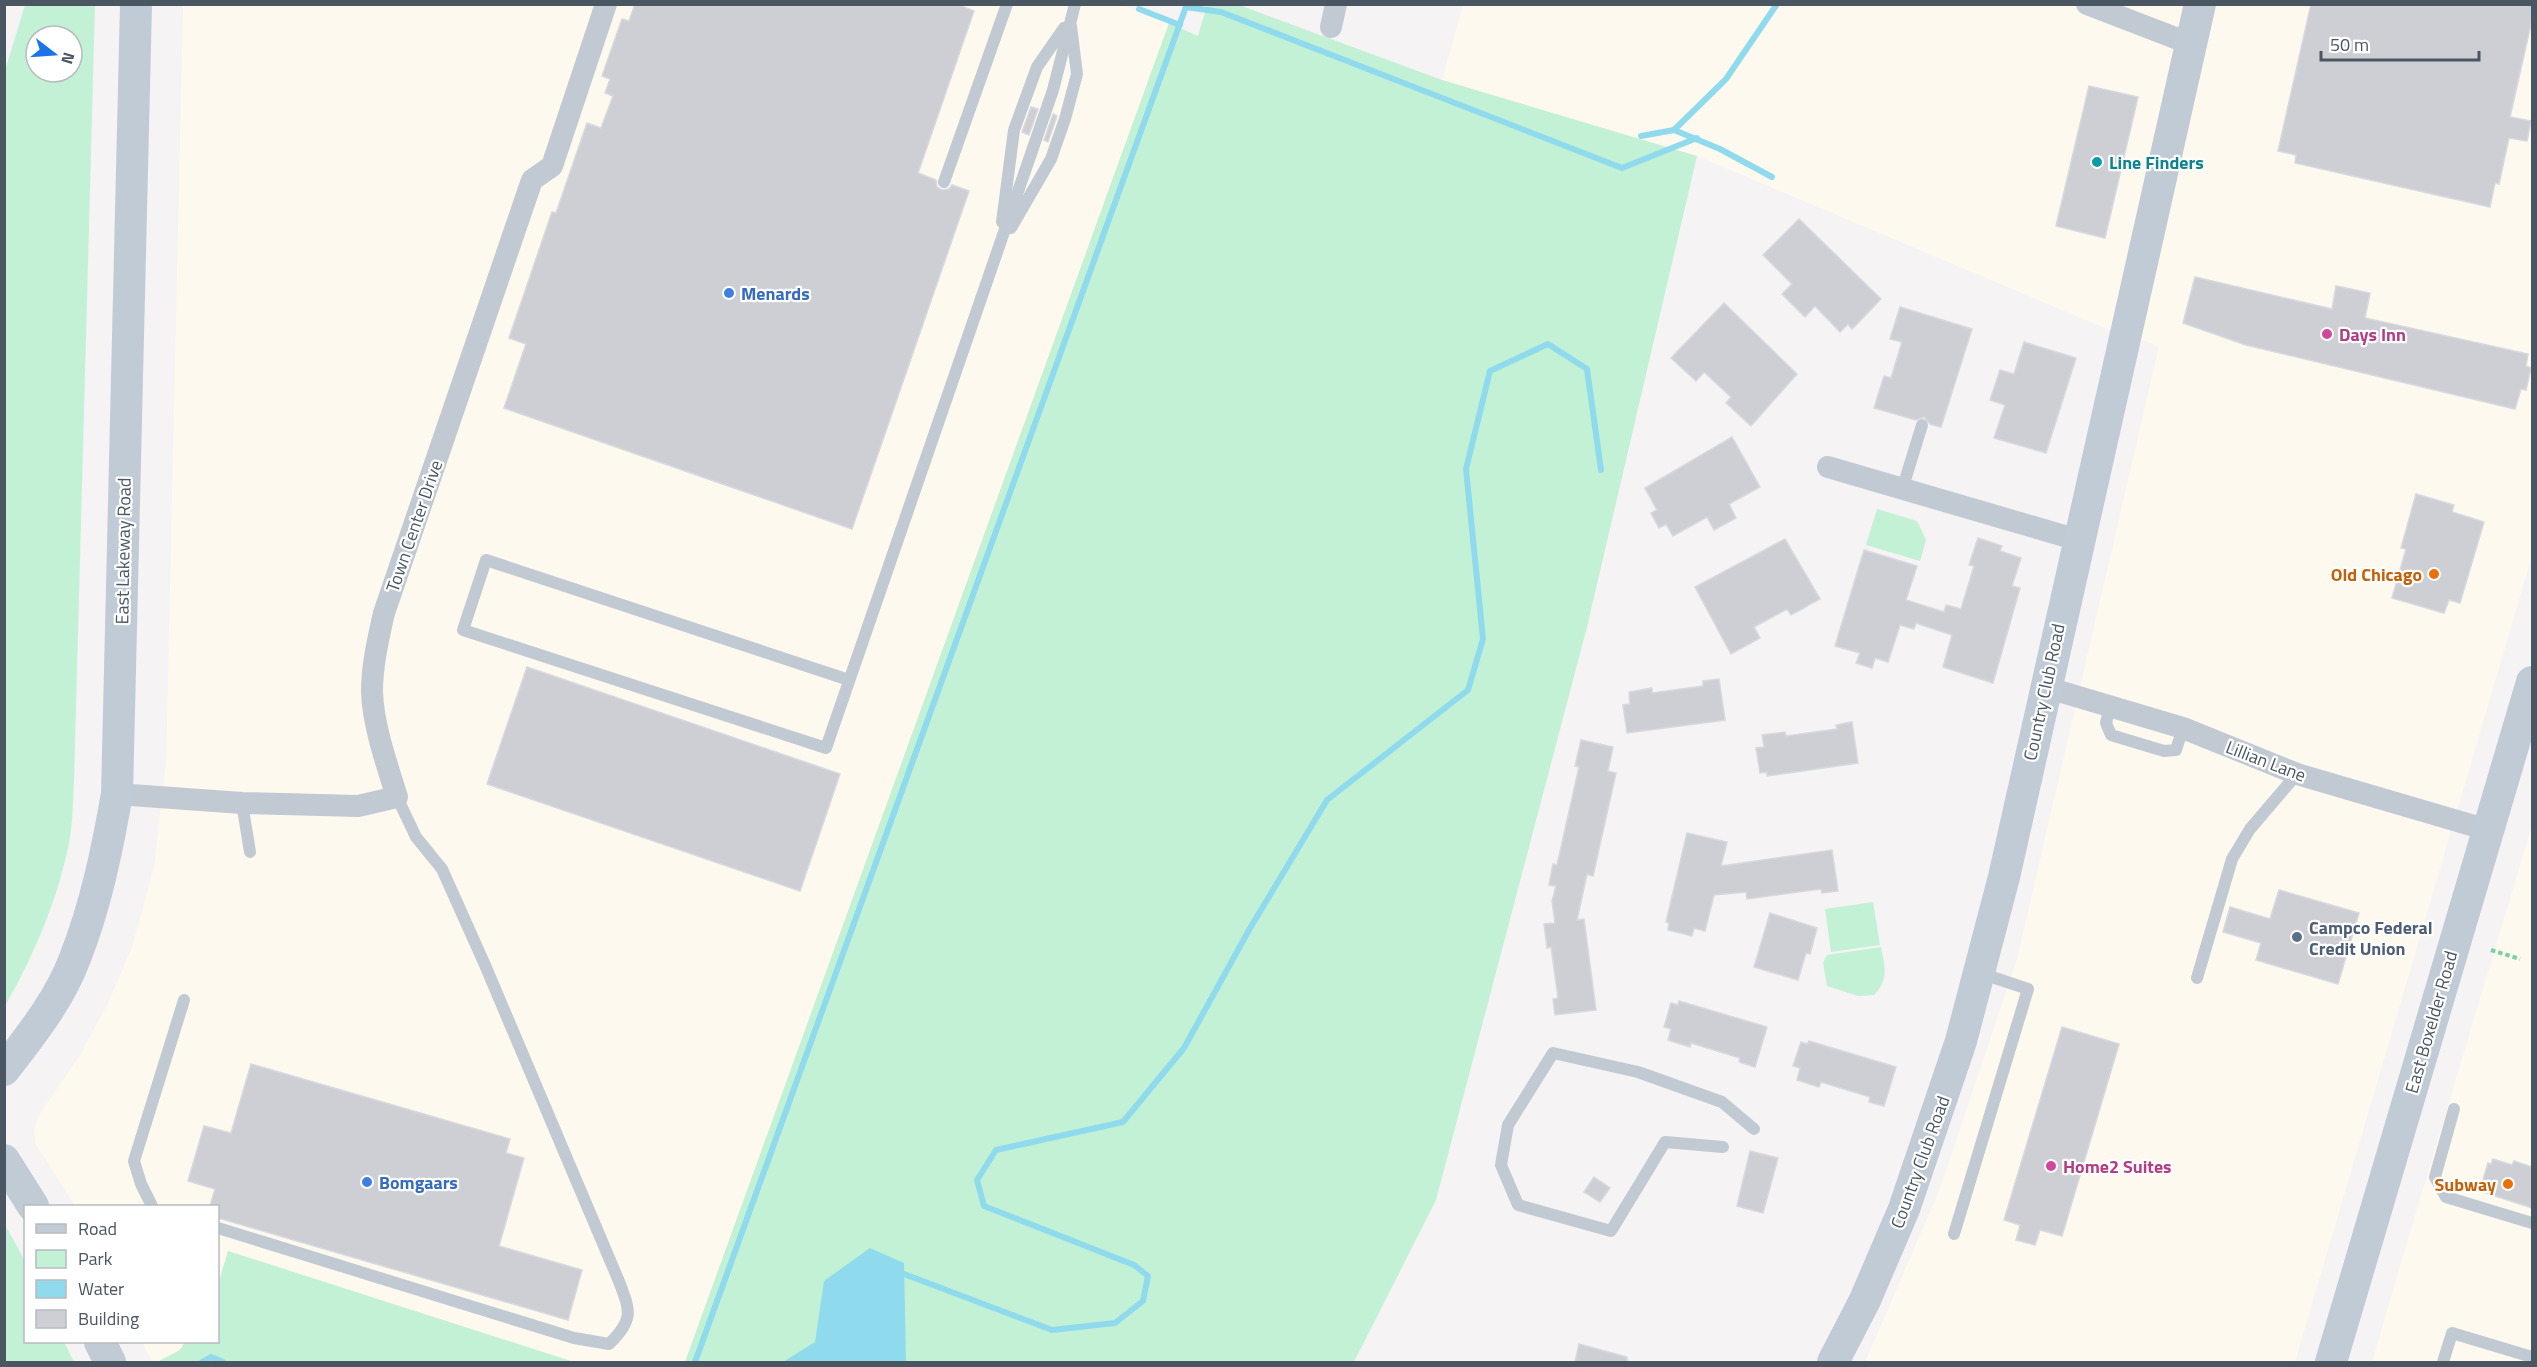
<svg xmlns="http://www.w3.org/2000/svg" width="2537" height="1367" viewBox="0 0 2537 1367" font-family="'Titillium Web',sans-serif">
<style>
.commercial{fill:#fdf9ef}
.green{fill:#c3f1d5;fill-rule:evenodd}
.water{fill:#90daee}
.lines{fill:none;stroke-linecap:round;stroke-linejoin:round}
.stream{stroke:#90daee;stroke-width:6}
.building{fill:#cdcfd5;stroke:#d7d9de;stroke-width:1.5}
.path{stroke:#7ad0a6;stroke-width:4;stroke-dasharray:4.5 3;stroke-linecap:butt}
.lane{stroke:#c1cad2;stroke-width:12}
.street{stroke:#c1cad2;stroke-width:22}
.secondary{stroke:#c1cbd6;stroke-width:32}
.culture-dot{fill:#0f9aa8;stroke:#fff;stroke-width:2}
.shop-dot{fill:#3f7fe0;stroke:#fff;stroke-width:2}
.hotel-dot{fill:#d1479c;stroke:#fff;stroke-width:2}
.food-dot{fill:#e8710a;stroke:#fff;stroke-width:2}
.service-dot{fill:#5c6f8a;stroke:#fff;stroke-width:2}
.labels{text-anchor:middle;dominant-baseline:central;stroke-width:4.5;stroke-linejoin:round;paint-order:stroke}
.culture-label{font-size:18px;font-weight:bold;fill:#0d838f;stroke:#fff;text-anchor:start}
.shop-label{font-size:18px;font-weight:bold;fill:#366cbe;stroke:#fff;text-anchor:start}
.hotel-label{font-size:18px;font-weight:bold;fill:#b23c85;stroke:#fff;text-anchor:start}
.street-label{font-size:18px;fill:#4a5661;stroke:#fff}
.food-label{font-size:18px;font-weight:bold;fill:#c56008;stroke:#fff;text-anchor:end}
.service-label{font-size:18px;font-weight:bold;fill:#4e5e75;stroke:#fff;text-anchor:start}
</style>
<rect width="100%" height="100%" fill="#f5f3f3"/>
<g class="commercial">
<polygon points="1119,4 1169,23 685,1362 574,1362 229,1251 218,1284 218,1206 75,1206 35,1143 34,1130 39,1115 80,1055 108,1003 132,947 154,867 166,763 183,5"/>
<polygon points="1463,5 2532,5 2532,556 2295,1362 1865,1362 1939,1191 2017,959 2159,346 2102,327 1697,156 1442,80"/>
<polygon points="2532,825 2532,1362 2372,1362 2399,1269"/>
<polygon points="142,1342 185,1342 180,1350 157,1362 152,1362"/>
</g>
<g class="green">
<path d="M25 5H95L74 781C73 799 73 819 70 837 60 895 34 955 5 1006L4 74ZM36 36H72V72H36Z"/>
<polygon points="1207,5 1239,5 1442,80 1697,156 1587,627 1436,1200 1354,1362 685,1362 1169,23 1198,36"/>
<polygon points="1877,509 1917,521 1926,540 1920,561 1866,545"/>
<polygon points="1873,902 1880,945 1831,952 1825,909"/>
<path d="M1881 947C1885 967 1889 980 1874 995L1858 996 1827 986 1823 963 1827 955Z"/>
<polygon points="4,1223 25,1261 26,1342 64,1342 74,1362 5,1362"/>
<polygon points="228,1251 574,1362 157,1362 180,1350 185,1342 218,1342 218,1284"/>
</g>
<polygon class="water" points="870,1248 904,1263 906,1362 783,1362 815,1342 824,1281"/>
<g class="lines">
<g class="stream">
<polyline points="1186,7 1221,12 1622,168 1697,138"/>
<polyline points="1139,9 1180,25"/>
<polyline points="1641,136 1674,130"/>
<polyline points="1772,177 1720,149 1674,130 1726,79 1777,4"/>
<polyline points="904,1274 1052,1330 1115,1323 1143,1301 1148,1276 1134,1265 984,1206 977,1180 996,1150 1123,1122 1184,1048 1249,930 1327,800 1468,690 1483,639 1466,469 1490,371 1548,344 1587,369 1601,470"/>
<polyline points="202,1362 211,1357 223,1362"/>
<polyline points="695,1362 1187,4"/>
</g>
</g>
<g class="building">
<polygon points="635,4 956,4 974,11 918,173 936,180 937,187 942,190 949,189 952,185 969,191 852,529 504,408 526,344 509,338 552,212 556,213 587,123 601,128 613,96 605,93 610,79 602,76 622,19 629,21"/>
<polygon points="2311,4 2532,4 2532,20 2510,117 2531,121 2527,141 2509,138 2499,184 2495,183 2490,207 2295,163 2296,155 2278,151"/>
<polygon points="2089,86 2138,97 2105,238 2056,226"/>
<polygon points="1031,107 1038,109 1029,135 1022,132"/>
<polygon points="1053,114 1057,116 1048,142 1044,140"/>
<polygon points="1799,219 1881,299 1852,329 1848,324 1840,332 1815,306 1805,317 1782,294 1792,284 1763,255"/>
<polygon points="2195,277 2332,309 2336,286 2370,293 2365,318 2528,354 2526,366 2531,368 2526,390 2521,389 2515,409 2246,345 2183,323"/>
<polygon points="1724,303 1797,374 1751,426 1726,403 1731,397 1704,372 1696,381 1671,358"/>
<polygon points="1900,307 1972,329 1941,427 1930,424 1924,417 1916,420 1874,408 1884,376 1891,378 1902,342 1890,339"/>
<polygon points="2024,342 2076,358 2046,453 1994,438 2005,405 1990,400 2000,370 2014,374"/>
<polygon points="1732,437 1760,487 1729,504 1736,518 1714,530 1707,517 1673,536 1666,524 1659,528 1651,513 1657,510 1645,488"/>
<polygon points="2416,494 2454,505 2452,512 2484,522 2460,603 2449,600 2444,613 2392,598 2406,549 2401,548"/>
<polygon points="1978,538 2002,546 2000,551 2021,558 2012,586 2020,588 1993,683 1943,667 1952,635 1916,623 1914,629 1900,625 1888,662 1875,658 1872,668 1856,663 1860,653 1835,646 1864,550 1917,566 1906,600 1944,612 1946,605 1961,609 1974,566 1969,565"/>
<polygon points="1785,539 1820,599 1791,615 1787,609 1754,627 1760,638 1731,654 1695,587"/>
<polygon points="527,667 840,774 800,891 487,784"/>
<polygon points="1719,679 1725,720 1627,733 1623,705 1630,704 1629,692 1652,688 1652,693 1703,686 1703,681"/>
<polygon points="1852,722 1858,763 1767,776 1767,772 1760,773 1756,748 1764,747 1762,735 1785,732 1786,736 1837,729 1836,725"/>
<polygon points="1581,740 1613,747 1608,771 1616,773 1593,876 1587,874 1577,920 1584,919 1596,1010 1555,1015 1553,999 1558,998 1551,947 1547,948 1544,924 1555,923 1552,901 1556,886 1549,885 1553,864 1557,865 1579,767 1575,766"/>
<polygon points="1687,833 1727,842 1721,866 1832,850 1838,891 1822,893 1821,889 1747,899 1746,892 1714,895 1705,931 1694,928 1692,936 1668,930 1669,923 1666,922"/>
<polygon points="2279,890 2359,913 2338,984 2256,960 2261,943 2223,932 2230,907 2270,919"/>
<polygon points="1770,913 1817,928 1810,954 1806,953 1798,980 1754,967"/>
<polygon points="1679,1001 1767,1027 1755,1067 1739,1062 1740,1058 1691,1043 1690,1047 1668,1040 1671,1029 1664,1027 1671,1003 1678,1005"/>
<polygon points="2062,1027 2119,1044 2062,1236 2040,1230 2035,1245 2016,1240 2020,1225 2004,1220"/>
<polygon points="1809,1041 1896,1067 1884,1106 1869,1102 1870,1097 1821,1082 1819,1087 1797,1080 1800,1068 1793,1066 1801,1042 1807,1044"/>
<polygon points="251,1064 510,1139 506,1153 524,1158 499,1246 582,1270 568,1320 218,1218 218,1206 210,1206 215,1189 188,1181 204,1126 231,1133"/>
<polygon points="1750,1151 1778,1158 1763,1213 1737,1206"/>
<polygon points="2493,1159 2512,1165 2514,1161 2532,1167 2532,1208 2483,1192 2486,1184 2482,1183 2488,1163 2491,1164"/>
<polygon points="1594,1177 1610,1188 1600,1202 1584,1192"/>
<polygon points="1579,1344 1627,1357 1627,1362 1575,1362"/>
</g>
<g class="lines">
<polyline class="path" points="2491,950 2520,959"/>
<g class="lane">
<polyline points="944,182 1007,4"/>
<polyline points="1002,222 1014,130 1037,67 1064,28"/>
<polyline points="1011,228 1051,159 1065,119 1077,74 1071,26"/>
<polyline points="1902,490 1922,425"/>
<polyline points="849,680 486,560 463,630 826,748 1053,90 1075,4"/>
<polyline points="2110,707 2106,723 2111,735 2164,751 2176,750 2183,728"/>
<polyline points="242,803 250,852"/>
<polyline points="2197,978 2232,859 2250,829 2297,774"/>
<polyline points="2454,1109 2435,1177 2446,1197 2532,1223"/>
<polyline points="1723,1147 1665,1142 1611,1231 1518,1205 1501,1165 1508,1125 1553,1053 1638,1072 1722,1102 1754,1129"/>
<polyline points="152,1206 141,1184 134,1161 184,1000"/>
<path d="M218 1228 574 1338 609 1344C635 1319 630 1310 618 1279L485 965 442 869 416 837 397 797"/>
<polyline points="1954,1234 2028,989 1980,973"/>
<polyline points="2443,1362 2452,1333 2532,1357"/>
</g>
<g class="street">
<polyline points="2087,4 2191,44"/>
<polyline points="1331,27 1336,4"/>
<polyline points="1828,467 2078,540"/>
<polyline points="2045,687 2183,728 2297,774 2488,830"/>
<path d="M117 794 242 803 358 806 397 797C387 765 373 725 372 692 372 665 378 640 384 613L532 180 552 166 606 4"/>
</g>
<g class="secondary">
<path d="M4 1070C31 1035 60 999 75 958 96 905 107 850 117 794L136 4"/>
<polyline points="4,1160 33,1206"/>
<polyline points="100,1342 110,1362"/>
<polyline points="1833,1362 1865,1300 1904,1209 1961,1041 2004,877 2200,4"/>
<polyline points="2331,1362 2532,682"/>
</g>
</g>
<circle class="culture-dot" cx="2097" cy="162" r="6"/>
<g class="shop-dot">
<circle cx="729" cy="293" r="6"/>
<circle cx="367" cy="1182" r="6"/>
</g>
<g class="hotel-dot">
<circle cx="2327" cy="334" r="6"/>
<circle cx="2051" cy="1166" r="6"/>
</g>
<g class="food-dot">
<circle cx="2434" cy="574" r="6"/>
<circle cx="2508" cy="1184" r="6"/>
</g>
<circle class="service-dot" cx="2297" cy="937" r="6"/>
<g class="labels">
<g class="culture-label">
<text x="2109" y="162">Line Finders</text>
</g>
<g class="shop-label">
<text x="741" y="293">Menards</text>
<text x="379" y="1182">Bomgaars</text>
</g>
<g class="hotel-label">
<text x="2339" y="334">Days Inn</text>
<text x="2063" y="1166">Home2 Suites</text>
</g>
<g class="street-label">
<text transform="translate(414 526) rotate(-71)">Town Center Drive</text>
<text transform="translate(123 551) rotate(-89)">East Lakeway Road</text>
<text transform="translate(2044 692) rotate(-78)">Country Club Road</text>
<text transform="translate(2266 761) rotate(21)">Lillian Lane</text>
<text transform="translate(2431 1022) rotate(-74)">East Boxelder Road</text>
<text transform="translate(1920 1162) rotate(-70)">Country Club Road</text>
</g>
<g class="food-label">
<text x="2422" y="574">Old Chicago</text>
<text x="2496" y="1184">Subway</text>
</g>
<g class="service-label">
<text x="2309" y="927">Campco Federal<tspan x="2309" dy="21">Credit Union</tspan></text>
</g>
</g>
<rect width="2537" height="1367" fill="none" stroke="#4a5661" stroke-width="12"/>
<rect x="24" y="1205" width="195" height="138" fill="#ffffff" stroke="#b7bbc0" stroke-width="1.5"/>
<rect x="36" y="1224" width="30" height="9" fill="#c1cbd6" stroke="#b7bbc0" stroke-width="1.5"/>
<text x="78" y="1235" font-size="18" fill="#4a5661">Road</text>
<rect x="36" y="1250" width="30" height="18" fill="#c3f1d5" stroke="#b7bbc0" stroke-width="1.5"/>
<text x="78" y="1265" font-size="18" fill="#4a5661">Park</text>
<rect x="36" y="1280" width="30" height="18" fill="#90daee" stroke="#b7bbc0" stroke-width="1.5"/>
<text x="78" y="1295" font-size="18" fill="#4a5661">Water</text>
<rect x="36" y="1310" width="30" height="18" fill="#cdcfd5" stroke="#b7bbc0" stroke-width="1.5"/>
<text x="78" y="1325" font-size="18" fill="#4a5661">Building</text>
<g transform="translate(54 54) rotate(107)"><circle r="28" fill="#ffffff" stroke="#b7bbc0" stroke-width="1.5"/>
<path d="M0-4.5L10 22L0 15L-10 22Z" fill="#1a73e8"/>
<text y="-9" font-size="16" font-weight="bold" text-anchor="middle" fill="#4a5661">N</text>
</g>
<path d="M2321 51v9h158v-9" fill="none" stroke="#4a5661" stroke-width="3"/>
<text x="2330" y="51" font-size="18" fill="#4a5661" stroke="#ffffff" stroke-width="4.5" paint-order="stroke">50 m</text>
</svg>
